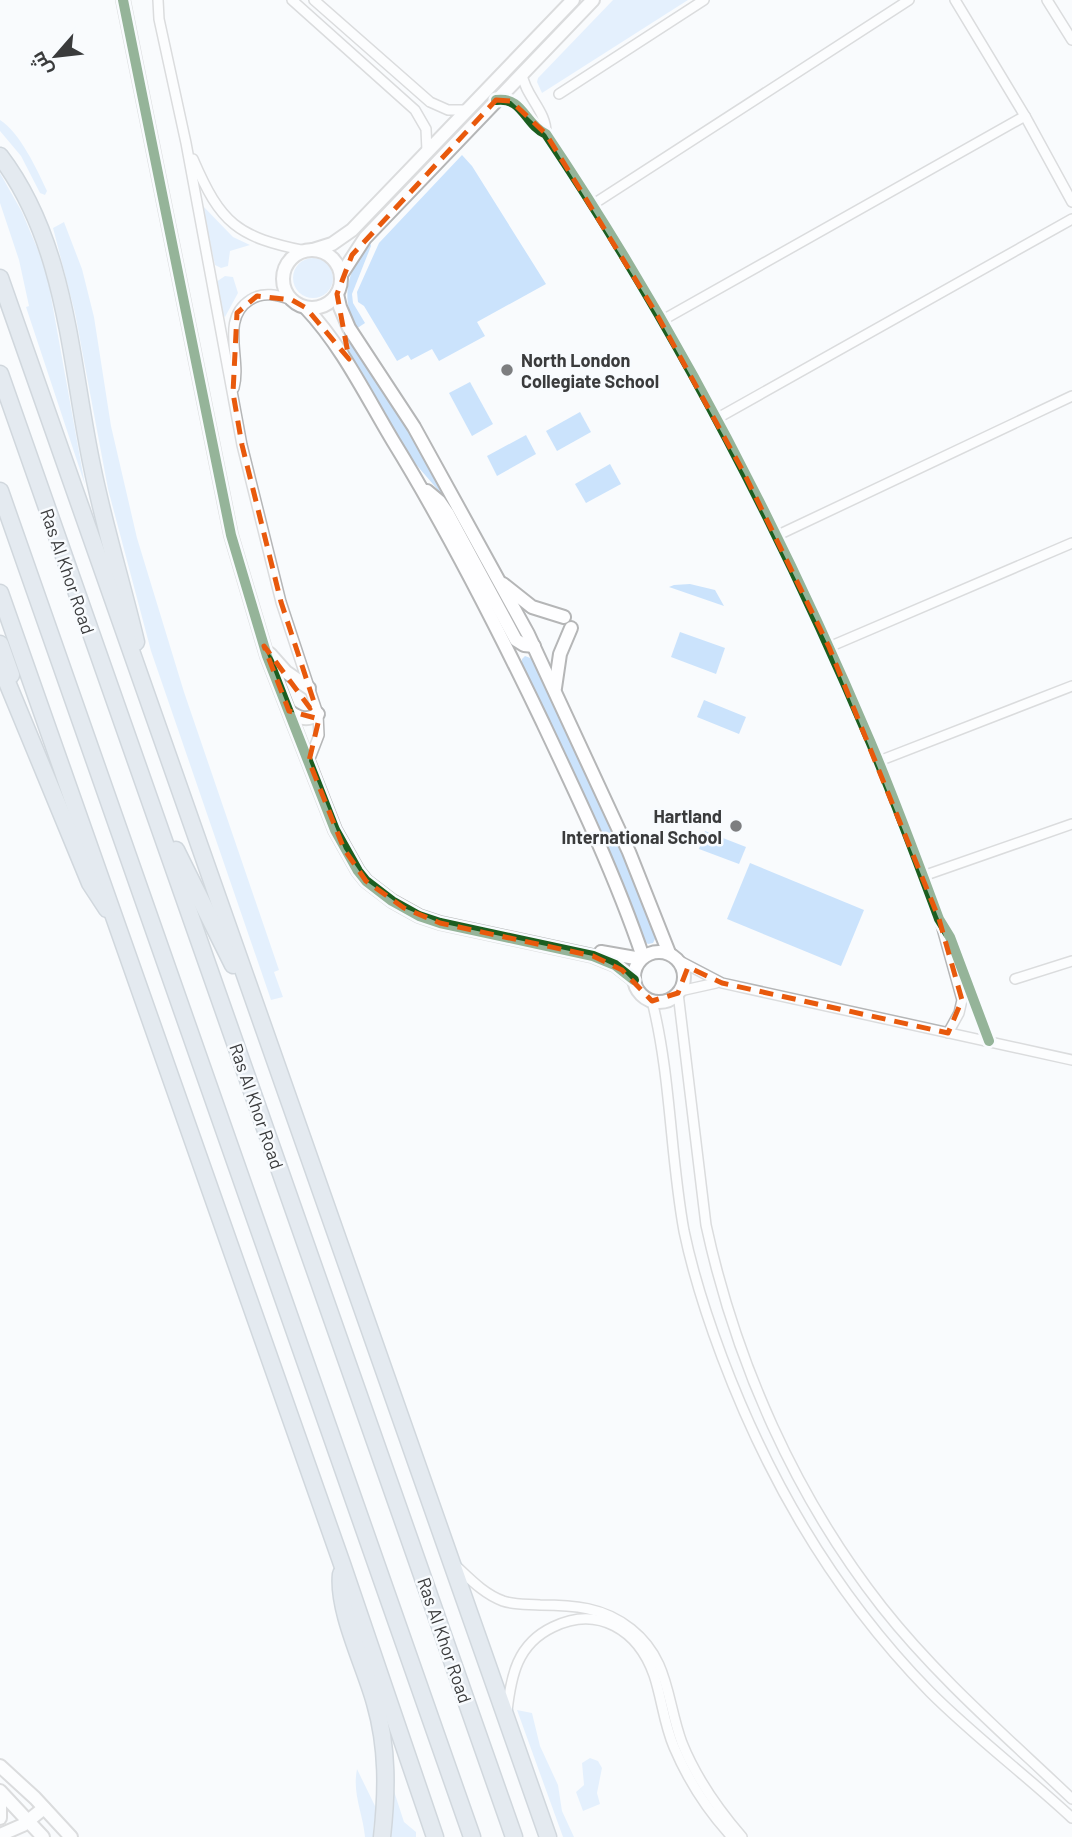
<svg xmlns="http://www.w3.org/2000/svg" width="1072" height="1837" viewBox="0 0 1072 1837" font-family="Barlow,Cairo,sans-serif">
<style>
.green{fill:#cbe3fc}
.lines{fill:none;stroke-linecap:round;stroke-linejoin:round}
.street-casing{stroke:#b5b6b7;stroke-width:12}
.secondary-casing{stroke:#b5b6b7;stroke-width:16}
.highway-casing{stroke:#9facb7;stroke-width:19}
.street{stroke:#fefeff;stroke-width:9}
.secondary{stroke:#fefeff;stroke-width:12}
.highway{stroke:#c9d5df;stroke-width:16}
.cycleway-casing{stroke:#f8fbfe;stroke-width:15}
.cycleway{stroke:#1b5e20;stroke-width:10}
.marked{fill:none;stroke:#e8590c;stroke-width:5;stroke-dasharray:14 9;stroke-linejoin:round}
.poi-dot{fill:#7d7e80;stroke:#f8fbfe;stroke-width:2.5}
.labels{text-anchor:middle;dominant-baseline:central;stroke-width:5;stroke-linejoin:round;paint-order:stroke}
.poi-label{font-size:18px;font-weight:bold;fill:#3a3b3c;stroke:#f8fbfe;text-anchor:start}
.street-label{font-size:18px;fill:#3a3b3c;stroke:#f8fbfe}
</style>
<rect width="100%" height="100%" fill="#f9fbfd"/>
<g class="green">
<polygon points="613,0 688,0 542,93 537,82 538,78"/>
<path d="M0 120C19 131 38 171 47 191L45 195 40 193 21 156 0 131Z"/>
<polygon points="462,155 472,166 546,284 477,322 485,336 439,361 432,349 411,360 408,355 397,361 364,306 358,302 357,292 379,243"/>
<polygon points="0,173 22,212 46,269 85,485 26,307 29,306 19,260 0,203"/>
<polygon points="202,205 233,237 250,245 230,251 228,266 221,268 215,265"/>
<polygon points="64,222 82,269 94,317 111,426 137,538 184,692 279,970 274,972 283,997 271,1000 151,651 108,489 75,313 53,228"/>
<path d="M369 240 371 246 352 294 353 303 365 323 356 329C339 293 349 272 369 240Z"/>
<circle cx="313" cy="278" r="20"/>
<polygon points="225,276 233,277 238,293 225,317 223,315 216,282"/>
<polygon points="351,341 439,479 514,621 510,623 438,490 407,454 342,347"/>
<polygon points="470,382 493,424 472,436 449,393"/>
<polygon points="580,412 591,432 557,451 546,431"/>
<polygon points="526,435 536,454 497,476 487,456"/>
<polygon points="610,464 621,484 586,503 575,484"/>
<polygon points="690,584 715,590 724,606 669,587 674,585"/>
<polygon points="680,632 725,648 716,674 671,657"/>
<path d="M525 656 533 659 603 806 656 937 653 943 648 944 644 941C609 847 567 755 522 665V659Z"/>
<polygon points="704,700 746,717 739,734 697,717"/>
<polygon points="705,831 746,847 739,864 699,849"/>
<polygon points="750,863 864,910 841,966 727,919"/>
<polygon points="517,1710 532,1713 540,1746 558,1785 562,1811 574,1837 563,1837"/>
<polygon points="590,1758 598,1761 602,1768 597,1793 600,1804 583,1811 576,1792 584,1785 582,1763"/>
<path d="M357 1769 376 1808 373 1830 378 1833 377 1837H365C363 1813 352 1794 357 1769Z"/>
<polygon points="393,1788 404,1822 416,1832 416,1837 390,1837"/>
</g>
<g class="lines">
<defs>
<g id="street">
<polyline points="158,0 159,19 186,143 242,445 281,602 318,714 319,735 309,761"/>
<polyline points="292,0 415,110 426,129 427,151"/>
<polyline points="314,0 430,102 448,110 466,110"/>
<polyline points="955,0 1025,116 1072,202"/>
<polyline points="1047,0 1072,40"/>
<path d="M522 74C525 96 547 111 546 134"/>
<polyline points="559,94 704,0"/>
<path d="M497 100C523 97 525 125 546 134 673 323 781 531 870 741 895 800 917 860 939 919L950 937 989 1041"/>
<path d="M193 159C221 224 237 237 306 251"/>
<polyline points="592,205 909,0"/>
<polyline points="661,321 1025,116"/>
<path d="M234 388C242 359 220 319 250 300 263 291 278 295 292 300"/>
<polyline points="716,419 1072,219"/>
<polyline points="776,536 1072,396"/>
<polyline points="829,647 1072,543"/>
<polyline points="879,761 1072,686"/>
<polyline points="923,876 1072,824"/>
<polyline points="940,921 962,1000 959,1013 948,1033"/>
<polyline points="678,960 722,983 1072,1060"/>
<polyline points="1015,979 1072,961"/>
<polyline points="680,991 716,983"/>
<path d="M678 993 706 1225C736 1363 795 1496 882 1607 938 1678 1007 1737 1072 1799"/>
<path d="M652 1001C671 1076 670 1155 684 1231 693 1274 707 1317 722 1357 769 1482 837 1597 930 1692 975 1737 1026 1775 1072 1818"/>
<path d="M456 1566C470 1579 484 1594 503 1601 515 1605 527 1604 540 1605 573 1605 604 1607 631 1629 670 1660 666 1700 682 1743 696 1778 717 1808 742 1837"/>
<path d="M507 1711C511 1676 517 1644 553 1627 598 1605 638 1630 654 1675 662 1699 664 1724 674 1747 688 1780 708 1811 732 1837"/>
</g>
<g id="secondary">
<polyline points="123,0 231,535 267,656 335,830 358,871 366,881 392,901 419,916 440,923 593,956 615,965 634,980"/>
<polyline points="313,250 332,244 352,230 573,0"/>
<circle cx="312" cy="279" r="29"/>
<polyline points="341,275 365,238 593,0"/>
<polyline points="337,294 340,307 349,328 414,427 528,634 629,852 669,953"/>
<path d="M306 308C342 346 366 396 393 441 449 532 497 627 543 723 579 799 616 877 643 957"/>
<polyline points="427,491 439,501 448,514 516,640 524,645 534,646"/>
<polyline points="503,584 532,607 564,617"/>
<polyline points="270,654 286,672 309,688"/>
<polyline points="555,688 560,654 571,628"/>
<path d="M289 711C299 719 308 721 318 714"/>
<circle cx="659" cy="977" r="25"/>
<polyline points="601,952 641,959"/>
<polyline points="0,1766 35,1798 71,1837"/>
<polyline points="0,1791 43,1837"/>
<polyline points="0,1805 0,1818"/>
<polyline points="0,1835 23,1825 44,1808"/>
</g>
<g id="highway">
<path d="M0 156C67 244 70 362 92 466 104 526 122 583 136 642"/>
<polyline points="0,278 548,1837"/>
<polyline points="0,374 514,1837"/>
<polyline points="0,491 472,1837"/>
<polyline points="0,593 342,1564 435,1837"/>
<polyline points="0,644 11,675"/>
<polyline points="0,665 90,883 107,909"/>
<polyline points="176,850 233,965"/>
<path d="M341 1574C337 1611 365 1666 375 1703 388 1748 387 1792 382 1837"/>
</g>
</defs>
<use href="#street" class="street-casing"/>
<use href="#secondary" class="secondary-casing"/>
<use href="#highway" class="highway-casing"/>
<use href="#street" class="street"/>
<use href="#secondary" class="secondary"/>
<use href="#highway" class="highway"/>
<defs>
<g id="cycleway">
<polyline points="123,0 231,535 267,656 335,830 358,871 366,881 392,901 419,916 440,923 593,956 615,965 634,980"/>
<path d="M496 100C523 96 525 125 546 134 673 323 781 531 870 741 895 800 917 860 939 919L950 937 989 1041"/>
</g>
</defs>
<use href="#cycleway" class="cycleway-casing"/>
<use href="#cycleway" class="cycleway"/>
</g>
<path d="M0 0H1072V1837H0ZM496 100 511 101 546 134 656 313 744 473 829 647 939 919 962 1000 948 1033 722 983 688 967 678 993 652 1001 622 970 593 956 440 923 404 908 366 881 344 849 309 761 319 719 289 711 264 646 310 708 315 705 281 602 242 445 233 393 237 313 257 296 292 300 306 308 349 359 337 294 352 255Z" fill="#f9fbfd" fill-opacity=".55" fill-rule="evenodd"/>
<path class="marked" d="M496 100 511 101 546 134 656 313 744 473 829 647 939 919 962 1000 948 1033 722 983 688 967 678 993 652 1001 622 970 593 956 440 923 404 908 366 881 344 849 309 761 319 719 289 711 264 646 310 708 315 705 281 602 242 445 233 393 237 313 257 296 292 300 306 308 349 359 337 294 352 255Z"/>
<g class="poi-dot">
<circle cx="507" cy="370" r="7"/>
<circle cx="736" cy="826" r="7"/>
</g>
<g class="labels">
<g class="poi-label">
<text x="521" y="360">North London<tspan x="521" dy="21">Collegiate School</tspan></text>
<text x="722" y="816" text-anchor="end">Hartland<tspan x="722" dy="21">International School</tspan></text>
</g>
<g class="street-label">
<text transform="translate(68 571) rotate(71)">Ras Al Khor Road</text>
<text transform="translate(257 1106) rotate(71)">Ras Al Khor Road</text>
<text transform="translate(445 1640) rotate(71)">Ras Al Khor Road</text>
</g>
</g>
<g transform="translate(56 56) rotate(242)" stroke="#f8fbfe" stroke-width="5" paint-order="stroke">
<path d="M0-5L12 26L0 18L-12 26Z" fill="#3a3b3c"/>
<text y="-10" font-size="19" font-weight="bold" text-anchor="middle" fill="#3a3b3c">ش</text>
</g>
</svg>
